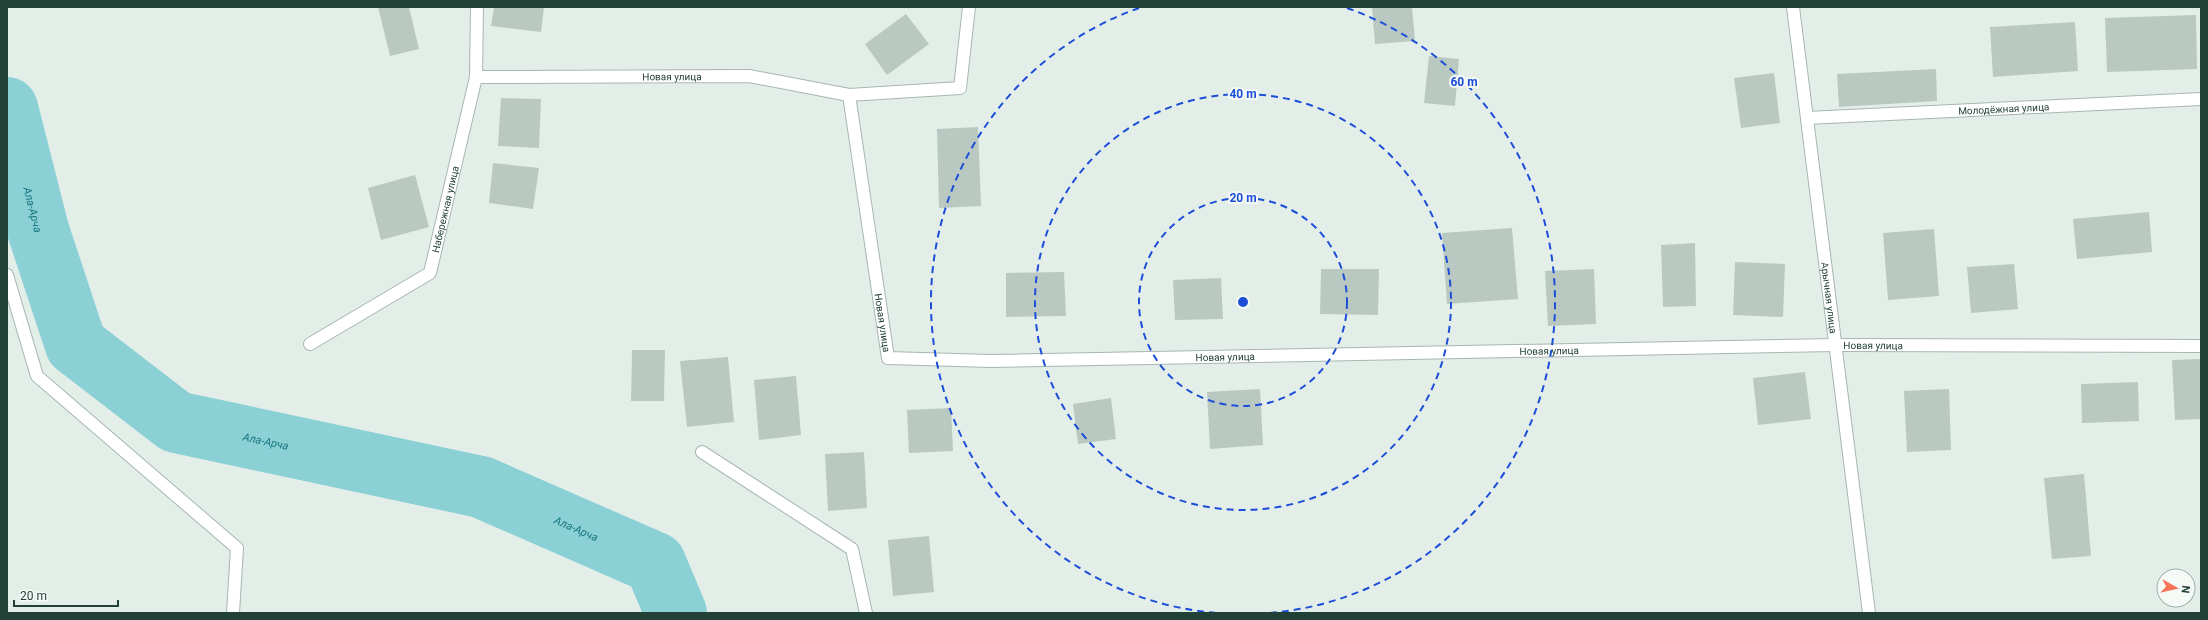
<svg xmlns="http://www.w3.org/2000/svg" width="2208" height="620" viewBox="0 0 2208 620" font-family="Roboto,sans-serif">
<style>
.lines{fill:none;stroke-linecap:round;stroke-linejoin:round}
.river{stroke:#8ad0d5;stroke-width:62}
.building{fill:#b9c9c2}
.minor-casing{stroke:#a6b7b0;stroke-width:14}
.minor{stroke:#fff;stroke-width:12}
.ring{fill:none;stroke:#1d4ed8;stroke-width:2;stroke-dasharray:7 5}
.labels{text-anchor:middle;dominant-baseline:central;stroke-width:4;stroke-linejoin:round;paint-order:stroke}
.street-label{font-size:10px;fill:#224136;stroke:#f5faf7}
.water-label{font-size:11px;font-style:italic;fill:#197780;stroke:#f5faf7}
.centre{fill:#1d4ed8;stroke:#f5faf7;stroke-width:2}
.ring-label{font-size:12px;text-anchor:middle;font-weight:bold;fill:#1d4ed8;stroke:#f5faf7;stroke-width:4;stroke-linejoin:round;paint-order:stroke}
</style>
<rect width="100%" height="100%" fill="#e4eee9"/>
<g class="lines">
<path class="river" id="s1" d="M7 108 38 230 76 345 176 422 481 487 655 563 676 613"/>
</g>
<g class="building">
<polygon points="378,7 409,7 419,49 390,56"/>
<polygon points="494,7 544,7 541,32 491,26"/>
<polygon points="1372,7 1412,7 1415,41 1375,44"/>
<polygon points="906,14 929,44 887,75 865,44"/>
<polygon points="2196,15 2197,69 2107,72 2105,18"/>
<polygon points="2075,22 2078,71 1993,77 1990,27"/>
<polygon points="1429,56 1459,59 1455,106 1424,103"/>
<polygon points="1936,69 1937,101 1839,107 1837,74"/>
<polygon points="1774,73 1780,123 1741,128 1734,78"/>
<polygon points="501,98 541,99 539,148 498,146"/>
<polygon points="978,127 981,206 939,208 937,129"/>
<polygon points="493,163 539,168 533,209 489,203"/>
<polygon points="415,175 429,227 381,240 368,188"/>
<polygon points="2149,212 2152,252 2077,259 2073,219"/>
<polygon points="1512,228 1518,299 1447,304 1442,233"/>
<polygon points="1934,229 1939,296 1888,300 1883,233"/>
<polygon points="1695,243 1696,306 1663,307 1661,245"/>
<polygon points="1735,262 1785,264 1783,317 1733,315"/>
<polygon points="2014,264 2018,309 1971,313 1967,267"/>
<polygon points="1321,269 1379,269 1378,315 1320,314"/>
<polygon points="1594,269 1596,324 1548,326 1545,271"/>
<polygon points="1064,272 1066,316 1006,317 1006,273"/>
<polygon points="1221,278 1223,319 1175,320 1173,280"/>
<polygon points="632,350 665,350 664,401 631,401"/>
<polygon points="728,357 734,422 687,427 680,361"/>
<polygon points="2201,359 2201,419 2175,420 2172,360"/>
<polygon points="1805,372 1811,419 1758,425 1753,378"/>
<polygon points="796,376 801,435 759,440 754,380"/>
<polygon points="2138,382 2139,421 2082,423 2081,384"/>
<polygon points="1260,389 1263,445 1210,449 1207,392"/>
<polygon points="1949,389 1951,450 1907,452 1904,391"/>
<polygon points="1111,398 1116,439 1078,444 1073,404"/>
<polygon points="951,408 953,451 909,453 907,410"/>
<polygon points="864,452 867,508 828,511 825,454"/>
<polygon points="2084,474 2091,556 2052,559 2044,478"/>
<polygon points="929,536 934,592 893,596 888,540"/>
</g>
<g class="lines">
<defs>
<g id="minor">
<path id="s2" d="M1793 7 1869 613"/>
<path id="s3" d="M476 77 749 76 849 95 888 358 991 361 1836 345 2201 346"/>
<polyline points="849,95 960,88 969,7"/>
<path id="s4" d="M1807 118 2201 99"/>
<polyline points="7,275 37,376 237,548 233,613"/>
<path id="s5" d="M310 344 430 273 476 77 477 7"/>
<polyline points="702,452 852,549 866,613"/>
</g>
</defs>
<use href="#minor" class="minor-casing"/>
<use href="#minor" class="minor"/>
</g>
<g class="ring">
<circle cx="1243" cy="302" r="104"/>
<circle cx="1243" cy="302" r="208"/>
<path d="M1216 613A312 312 0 0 1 1139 8M1347 8A312 312 0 0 1 1270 613"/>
</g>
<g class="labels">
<g class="street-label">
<text stroke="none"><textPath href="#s3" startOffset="196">Новая улица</textPath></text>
<text stroke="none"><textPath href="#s4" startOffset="197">Молодёжная улица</textPath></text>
<text stroke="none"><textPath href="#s5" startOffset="205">Набережная улица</textPath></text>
<text stroke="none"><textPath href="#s2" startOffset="293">Арычная улица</textPath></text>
<text stroke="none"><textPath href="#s3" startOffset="605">Новая улица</textPath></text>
<text stroke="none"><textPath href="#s3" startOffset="1626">Новая улица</textPath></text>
<text stroke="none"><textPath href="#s3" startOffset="1302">Новая улица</textPath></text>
<text stroke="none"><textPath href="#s3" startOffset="978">Новая улица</textPath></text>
</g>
<g class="water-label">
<text stroke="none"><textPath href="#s1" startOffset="105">Ала-Арча</textPath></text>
<text stroke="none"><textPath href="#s1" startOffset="465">Ала-Арча</textPath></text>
<text stroke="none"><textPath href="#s1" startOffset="789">Ала-Арча</textPath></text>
</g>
</g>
<circle cx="1243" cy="302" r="6" class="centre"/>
<g class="ring-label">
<text x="1464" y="86">60 m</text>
<text x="1243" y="98">40 m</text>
<text x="1243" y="202">20 m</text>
</g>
<rect width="2208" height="620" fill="none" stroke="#224136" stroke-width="16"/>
<g transform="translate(2176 588) rotate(98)"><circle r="19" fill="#f5faf7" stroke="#a1b0aa"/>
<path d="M0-3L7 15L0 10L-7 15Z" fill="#f87358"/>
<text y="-6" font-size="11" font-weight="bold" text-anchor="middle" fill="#224136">N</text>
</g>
<path d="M14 600v6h104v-6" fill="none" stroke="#224136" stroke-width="2"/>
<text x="20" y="600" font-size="12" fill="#224136" stroke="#f5faf7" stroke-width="3" paint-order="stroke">20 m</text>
</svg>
